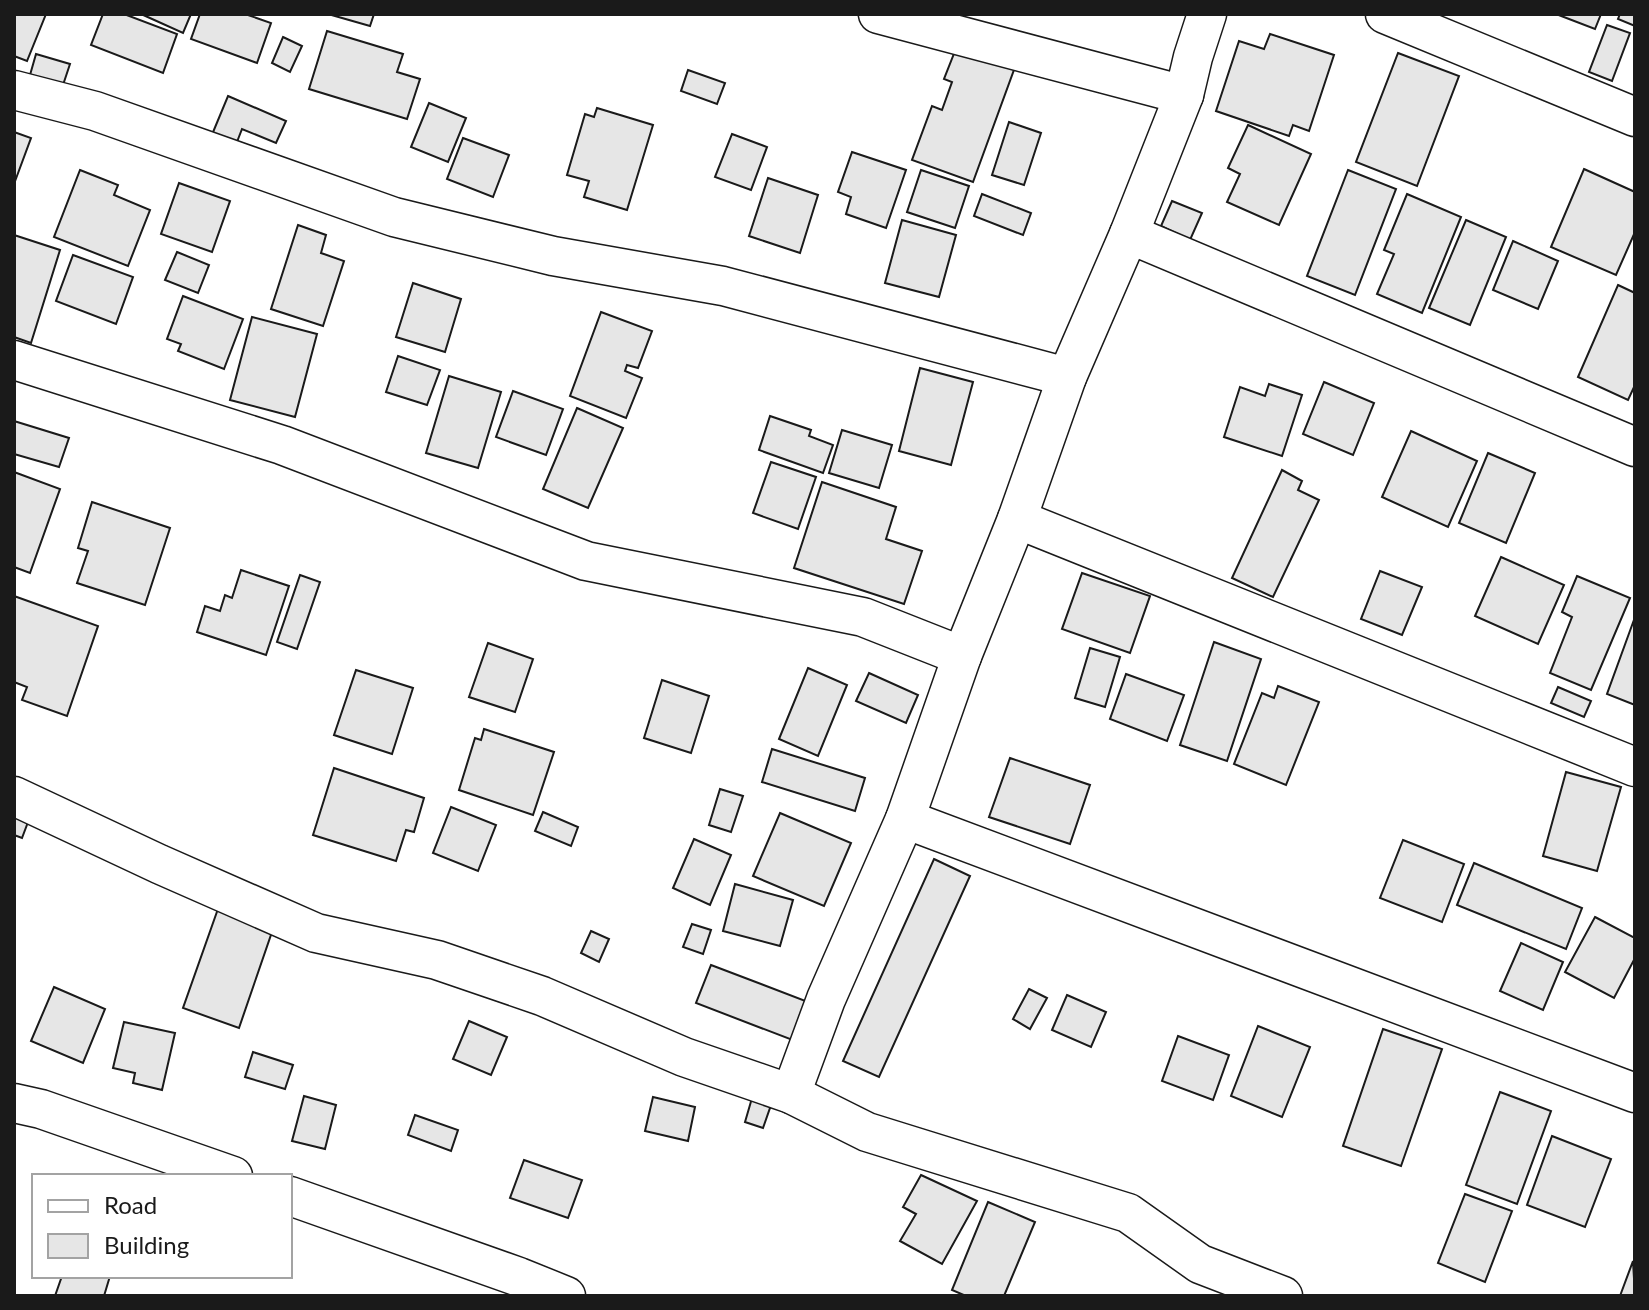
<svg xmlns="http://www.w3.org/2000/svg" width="1649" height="1310" viewBox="0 0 1649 1310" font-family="Lato,sans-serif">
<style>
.building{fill:#e6e6e6;stroke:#1a1a1a;stroke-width:2}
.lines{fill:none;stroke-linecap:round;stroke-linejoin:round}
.street-casing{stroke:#1a1a1a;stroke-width:41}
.street{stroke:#fff;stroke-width:38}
</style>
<rect width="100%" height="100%" fill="#fff"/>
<g class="building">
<polygon points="14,14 46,14 27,61 14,56"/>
<polygon points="103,14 124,14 177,34 163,73 91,45"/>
<polygon points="141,14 191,14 183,33"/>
<polygon points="200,14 245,14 271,23 257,63 191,39"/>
<polygon points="328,14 374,14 370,26"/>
<polygon points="1556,14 1601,14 1595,29"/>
<polygon points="1620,14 1635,14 1635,26 1618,19"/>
<polygon points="1607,25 1630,33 1612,81 1589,72"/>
<polygon points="327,31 403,54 397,72 420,79 407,119 309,89"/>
<polygon points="1270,34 1334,55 1309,131 1293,125 1289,136 1216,111 1239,41 1264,49"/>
<polygon points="283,37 302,46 290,72 272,63"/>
<polygon points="957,46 1015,67 973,182 912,160 932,106 942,110 952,82 944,79"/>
<polygon points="1398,53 1459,76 1417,186 1356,162"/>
<polygon points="36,54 70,64 63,85 30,75"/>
<polygon points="688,70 725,83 717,104 681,91"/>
<polygon points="228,96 286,121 276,143 242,129 235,147 211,137"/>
<polygon points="429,103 466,118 448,162 411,147"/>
<polygon points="597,108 653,125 627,210 584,197 589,181 567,175 585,114 594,117"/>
<polygon points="1009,122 1041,133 1024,185 992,175"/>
<polygon points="1248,125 1311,154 1279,225 1227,202 1240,174 1228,168"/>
<polygon points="14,132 31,138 14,184"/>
<polygon points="732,134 767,147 751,190 715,177"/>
<polygon points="463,138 509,155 493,197 447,179"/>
<polygon points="852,152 906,170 886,228 846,214 851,197 838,192"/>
<polygon points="1584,169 1635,192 1635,232 1616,275 1551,247"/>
<polygon points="80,170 118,185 114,195 150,210 128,266 54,237"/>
<polygon points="921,170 969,186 955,228 907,212"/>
<polygon points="1348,170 1396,189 1355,295 1307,276"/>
<polygon points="768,178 818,195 800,253 749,236"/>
<polygon points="179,183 230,201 212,252 161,234"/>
<polygon points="982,194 1031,213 1023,235 974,216"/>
<polygon points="1407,194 1461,217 1422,313 1377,294 1394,254 1384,250"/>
<polygon points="1172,201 1202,213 1190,240 1161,226"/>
<polygon points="902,220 956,235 939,297 885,283"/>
<polygon points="1466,220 1506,237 1470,325 1429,308"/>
<polygon points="298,225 326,235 321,253 344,261 323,326 271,309"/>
<polygon points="14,235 60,250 31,343 14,337"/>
<polygon points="1513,241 1558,261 1538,309 1493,290"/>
<polygon points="177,252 209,265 198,293 165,280"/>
<polygon points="73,255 133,277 116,324 56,301"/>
<polygon points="413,283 461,299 445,352 396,337"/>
<polygon points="1618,285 1635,293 1635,385 1628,400 1578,377"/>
<polygon points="183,296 243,319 224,369 178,351 181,344 167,339"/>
<polygon points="601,312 652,331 638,368 627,365 625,371 642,378 626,418 570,396"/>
<polygon points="252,317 317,334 295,417 230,400"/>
<polygon points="398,356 440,370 427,405 386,392"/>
<polygon points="920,368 973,382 951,465 899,451"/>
<polygon points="449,376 501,392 478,468 426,453"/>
<polygon points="1324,382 1374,403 1353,455 1303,434"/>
<polygon points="1269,384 1302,395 1282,456 1224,437 1240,387 1265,396"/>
<polygon points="513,391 563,409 546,455 496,437"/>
<polygon points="577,408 623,428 588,508 543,489"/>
<polygon points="770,416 811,430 809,436 833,445 823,473 759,450"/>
<polygon points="14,421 69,438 59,467 14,454"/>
<polygon points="842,430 892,445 879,488 829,473"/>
<polygon points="1411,431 1477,461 1448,527 1382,497"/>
<polygon points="1488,453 1535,473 1506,543 1459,523"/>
<polygon points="771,462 816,477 798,529 753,513"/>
<polygon points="1282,470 1302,481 1298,490 1319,500 1273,597 1232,578"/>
<polygon points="14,472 60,489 30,573 14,567"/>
<polygon points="822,482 896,507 886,539 922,551 904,604 794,568"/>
<polygon points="92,502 170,528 145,605 77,583 88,551 78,548"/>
<polygon points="1501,557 1564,585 1538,644 1475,616"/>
<polygon points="241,570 289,586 266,655 197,632 205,606 220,611 225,595 232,598"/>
<polygon points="1380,571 1422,587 1402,635 1361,619"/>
<polygon points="1082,573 1150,596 1130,653 1062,629"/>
<polygon points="300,575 320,582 297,649 277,642"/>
<polygon points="1577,576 1630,598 1591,690 1550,673 1572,617 1562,612"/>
<polygon points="14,596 98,626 67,716 22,700 27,687 14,682"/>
<polygon points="1635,617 1635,705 1607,694"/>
<polygon points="1214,642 1261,659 1227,761 1180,745"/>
<polygon points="488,643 533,659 515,712 469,697"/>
<polygon points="1090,648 1120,657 1105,707 1075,698"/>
<polygon points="808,668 847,685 818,756 779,739"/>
<polygon points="356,670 413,688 392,754 334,735"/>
<polygon points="869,673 918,695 906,723 856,701"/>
<polygon points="1126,674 1184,695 1167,741 1110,719"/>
<polygon points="662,680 709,696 691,753 644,738"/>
<polygon points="1278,686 1319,702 1286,785 1234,764 1262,693 1274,698"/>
<polygon points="1558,687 1591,701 1584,717 1551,703"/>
<polygon points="484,729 554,752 533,815 459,790 475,738 481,740"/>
<polygon points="772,749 865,778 855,811 762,782"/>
<polygon points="1010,758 1090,785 1070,844 989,817"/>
<polygon points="334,768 424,798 414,832 406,830 396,861 313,835"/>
<polygon points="1566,772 1621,787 1597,871 1543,856"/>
<polygon points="720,789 743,796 731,832 709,825"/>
<polygon points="14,799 34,806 22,838 14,835"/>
<polygon points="451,807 496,825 478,871 433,853"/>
<polygon points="543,812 578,827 571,846 535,831"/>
<polygon points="780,813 851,843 824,906 753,876"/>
<polygon points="694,839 731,855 710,905 673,888"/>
<polygon points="1403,840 1464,864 1442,922 1380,898"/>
<polygon points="934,859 970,876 879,1077 843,1061"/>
<polygon points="1474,863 1582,908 1566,949 1457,905"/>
<polygon points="735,884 793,900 780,946 723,931"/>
<polygon points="219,906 274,926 239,1028 183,1008"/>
<polygon points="1595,917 1635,938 1635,958 1614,998 1565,972"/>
<polygon points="692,924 711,930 703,954 683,947"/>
<polygon points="591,931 609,939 599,962 581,953"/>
<polygon points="1521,943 1563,962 1543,1010 1500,991"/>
<polygon points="711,965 816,1005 803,1044 696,1003"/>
<polygon points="54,987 105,1009 83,1063 31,1041"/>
<polygon points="1029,989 1047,998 1030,1029 1013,1019"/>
<polygon points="1067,995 1106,1012 1091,1047 1052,1030"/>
<polygon points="469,1021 507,1037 491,1075 453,1059"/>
<polygon points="124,1022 175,1033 162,1090 133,1083 135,1073 113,1068"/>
<polygon points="1258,1026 1310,1047 1282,1117 1231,1096"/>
<polygon points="1383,1029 1442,1049 1401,1166 1343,1146"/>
<polygon points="1178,1036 1229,1055 1213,1100 1162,1081"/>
<polygon points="253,1052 293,1065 285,1089 245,1077"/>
<polygon points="1500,1092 1551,1111 1517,1204 1466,1185"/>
<polygon points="304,1096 336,1105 325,1149 292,1141"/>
<polygon points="653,1097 695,1107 688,1141 645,1131"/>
<polygon points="752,1098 771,1105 763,1128 745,1122"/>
<polygon points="415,1115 458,1130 451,1151 408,1135"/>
<polygon points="1552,1136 1611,1159 1585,1227 1527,1205"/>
<polygon points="524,1160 582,1180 568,1218 510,1198"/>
<polygon points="921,1175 977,1201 942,1264 900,1241 916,1214 903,1207"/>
<polygon points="1465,1194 1512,1211 1485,1282 1438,1263"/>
<polygon points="988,1202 1035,1222 1004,1296 966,1296 952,1290"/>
<polygon points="1633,1261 1635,1296 1620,1296"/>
<polygon points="62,1276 110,1276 104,1296 55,1296"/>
</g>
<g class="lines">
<defs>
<g id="street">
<polyline points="878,14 1184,95"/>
<polyline points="1385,14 1635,117"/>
<polyline points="14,90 95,111 394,217 553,256 723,286 1067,377"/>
<polyline points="1129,234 1635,447"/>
<polyline points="14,360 282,445 586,561 863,617 962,656"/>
<polyline points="1017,519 1635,767"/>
<polyline points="14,796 159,864 316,933 437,960 542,996 684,1057 791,1094 867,1132 1128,1213 1200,1264 1283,1296"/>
<polyline points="905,819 1635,1093"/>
<polyline points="791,1094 826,999 905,819 962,656 1017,519 1067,377 1129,234 1184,95 1193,57 1207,14"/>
<polyline points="14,1103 41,1109 233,1176"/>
<polyline points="290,1196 519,1277 566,1296"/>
</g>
</defs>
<use href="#street" class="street-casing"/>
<use href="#street" class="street"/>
</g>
<rect width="1649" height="1310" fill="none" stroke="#1a1a1a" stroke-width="32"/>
<rect x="32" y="1174" width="260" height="104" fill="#ffffff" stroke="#a3a3a3" stroke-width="2"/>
<rect x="48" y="1200" width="40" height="12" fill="#ffffff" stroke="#a3a3a3" stroke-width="2"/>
<text x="104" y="1214" font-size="24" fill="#1a1a1a">Road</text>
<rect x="48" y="1234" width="40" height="24" fill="#e6e6e6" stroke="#a3a3a3" stroke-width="2"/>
<text x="104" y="1254" font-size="24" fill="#1a1a1a">Building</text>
</svg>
